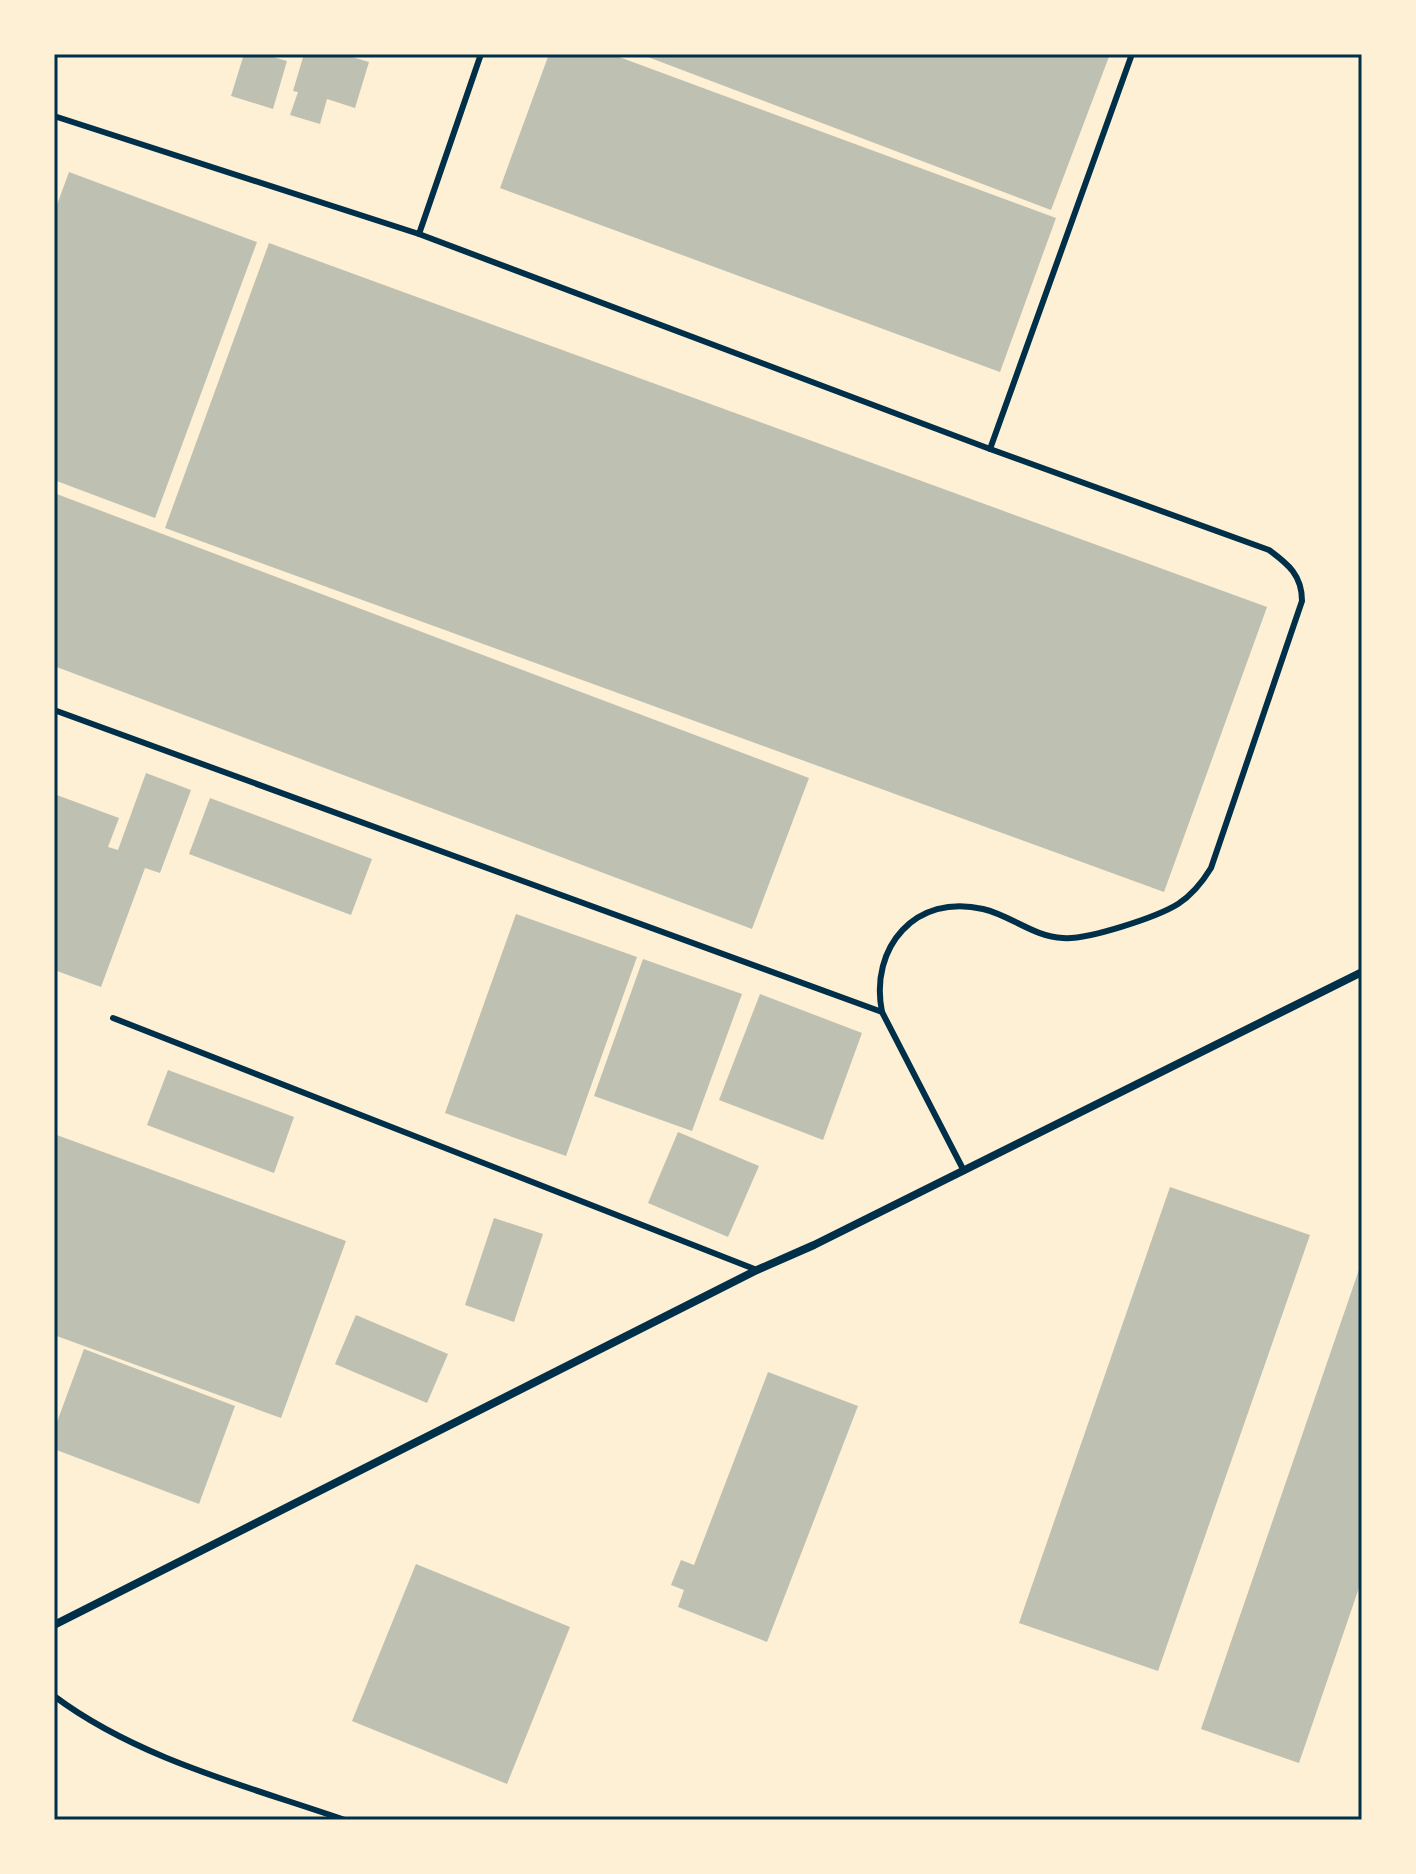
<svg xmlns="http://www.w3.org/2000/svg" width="1416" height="1874" viewBox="0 0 1416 1874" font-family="'Work Sans',sans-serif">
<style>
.building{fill:#bec0b2}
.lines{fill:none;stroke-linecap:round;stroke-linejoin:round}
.service{stroke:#003049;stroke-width:6}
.minor{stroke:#003049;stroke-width:8}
.neatline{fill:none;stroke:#003049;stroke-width:3}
</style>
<rect width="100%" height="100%" fill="#fdf0d5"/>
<g class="building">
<polygon points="244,54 263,54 287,61 273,109 231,96"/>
<polygon points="304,54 342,54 369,62 355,108 327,99 320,124 290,115 298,92 293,91"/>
<polygon points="549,54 611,54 1056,218 1000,372 500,188"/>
<polygon points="640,54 1110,54 1051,210"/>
<polygon points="69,172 257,242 155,518 54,480 54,213"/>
<polygon points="269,243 1267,607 1164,892 165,528"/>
<polygon points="54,493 809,778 752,929 54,666"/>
<polygon points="146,773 191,790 160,873 145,868 101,987 54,970 54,794 119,818 108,847 118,850"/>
<polygon points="210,798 372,859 351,915 189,854"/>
<polygon points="516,914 637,957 566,1156 445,1113"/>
<polygon points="643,959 742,994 692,1131 594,1096"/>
<polygon points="760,994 862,1033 823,1140 719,1100"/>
<polygon points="168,1070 294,1117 274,1173 147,1125"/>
<polygon points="678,1132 759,1166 728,1237 648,1203"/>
<polygon points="54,1134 346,1241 281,1418 54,1335"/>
<polygon points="1170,1187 1310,1235 1158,1671 1019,1623"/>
<polygon points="494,1218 543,1234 514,1322 465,1305"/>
<polygon points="1362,1261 1362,1579 1299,1763 1201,1729"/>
<polygon points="356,1315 448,1354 427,1403 335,1364"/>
<polygon points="84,1349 235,1406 199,1504 54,1449 54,1430"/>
<polygon points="768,1372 858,1406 767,1642 678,1607 684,1590 671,1585 681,1560 694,1565"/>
<polygon points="416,1564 570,1627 507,1784 352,1721"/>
</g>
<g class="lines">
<g class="service">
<path d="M54 116 419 234 990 449 1269 550C1288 564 1302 575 1302 601L1211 868C1203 881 1192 895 1178 904 1157 917 1088 940 1063 938 1034 937 1010 915 983 909 916 893 869 947 882 1012L964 1171"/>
<polyline points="419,234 481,54"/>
<polyline points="990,449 1132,54"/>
<polyline points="54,710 882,1012"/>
<polyline points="113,1018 757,1270"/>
<path d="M54 1696C138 1759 247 1786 345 1820"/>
</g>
<polyline class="minor" points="54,1625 757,1270 814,1245 1362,972"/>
</g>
<rect width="1416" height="1874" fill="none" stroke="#fdf0d5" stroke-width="112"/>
<rect x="56" y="56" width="1304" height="1762" class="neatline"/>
</svg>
